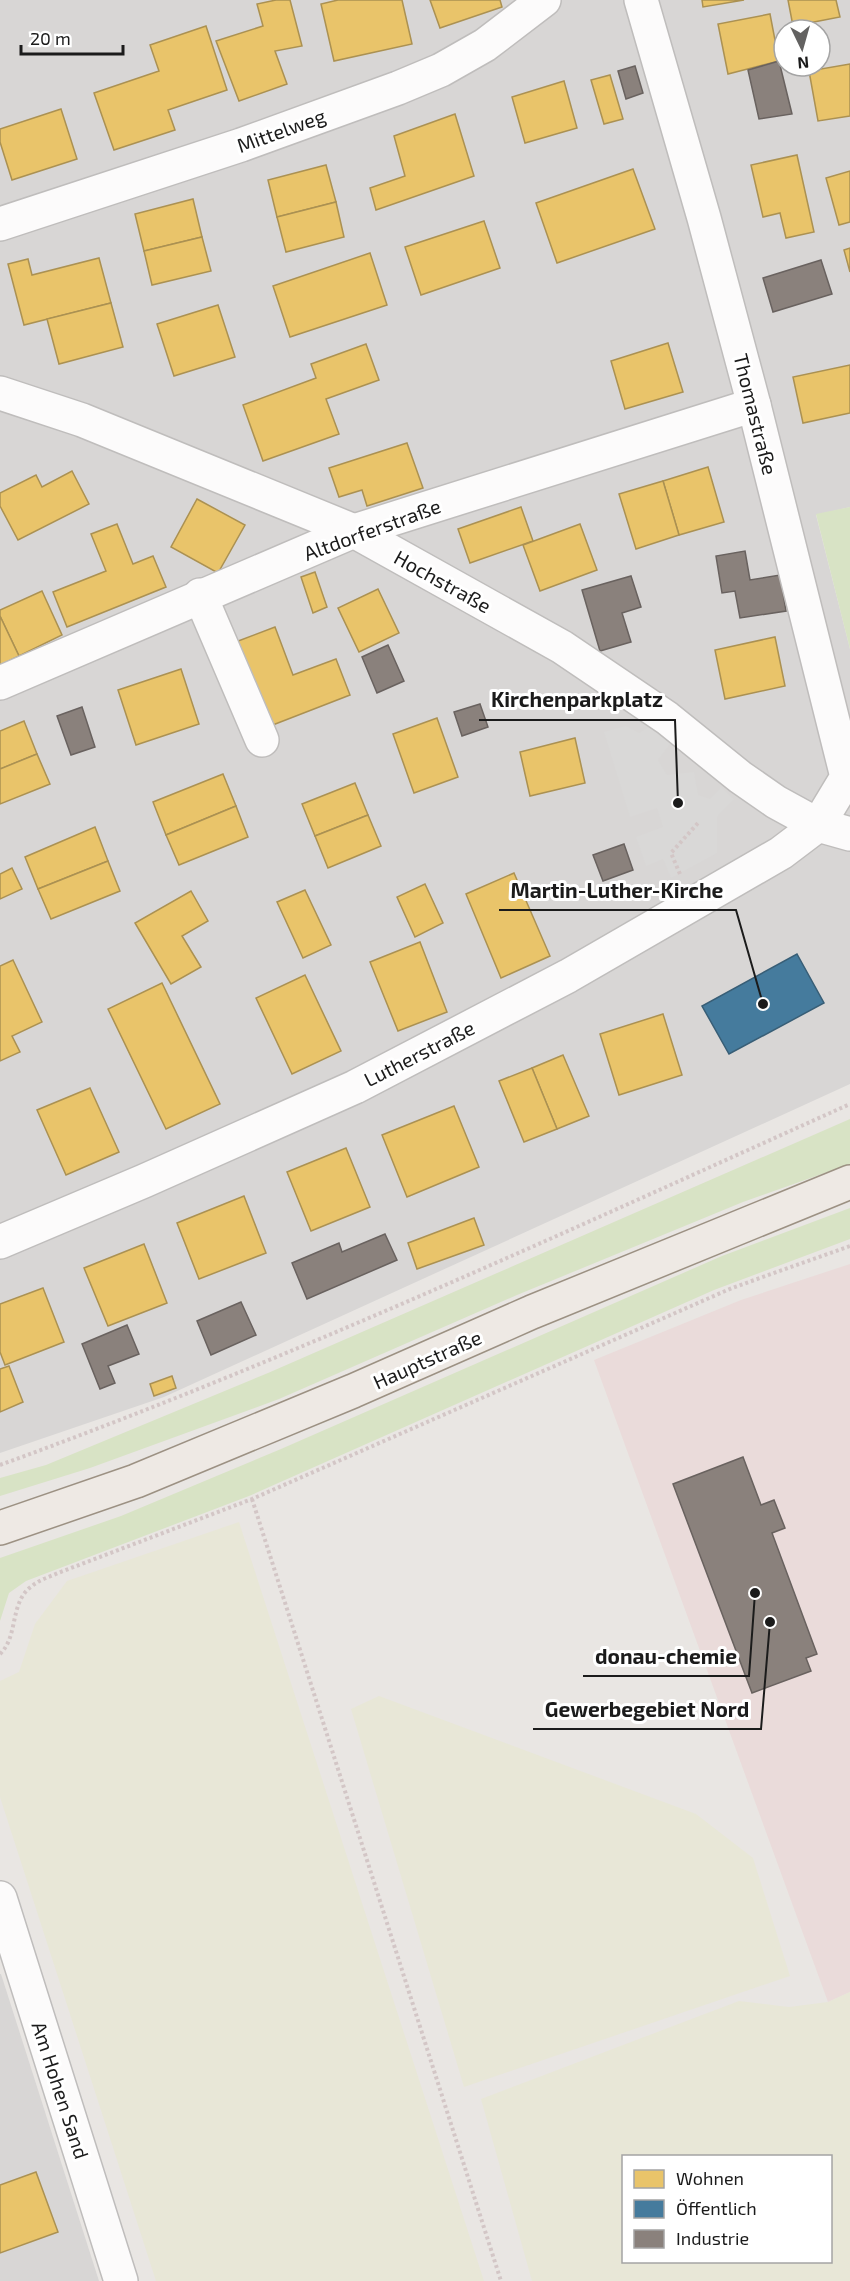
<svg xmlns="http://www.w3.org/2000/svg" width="850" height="2281" viewBox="0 0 850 2281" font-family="'Exo 2',sans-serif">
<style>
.residential{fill:#d8d6d5;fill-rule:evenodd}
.commercial{fill:#eadbda}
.farmland{fill:#e8e7d7;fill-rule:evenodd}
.grass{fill:#d8e3c5}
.parking{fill:#d9d8d7}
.homes{fill:#e9c46a;stroke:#ab9152;stroke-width:1.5}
.public{fill:#457b9d;stroke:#385e76;stroke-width:1.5}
.industry{fill:#8a817c;stroke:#69625f;stroke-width:1.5}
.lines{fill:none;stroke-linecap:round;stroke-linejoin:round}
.minor-casing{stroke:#bfbdbc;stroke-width:36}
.major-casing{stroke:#9c9183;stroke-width:36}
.path{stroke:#d3c6c6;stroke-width:4;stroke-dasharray:3 3;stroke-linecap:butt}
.minor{stroke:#fcfbfb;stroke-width:33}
.major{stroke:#eee9e4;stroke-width:33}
.labels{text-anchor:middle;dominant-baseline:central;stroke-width:6;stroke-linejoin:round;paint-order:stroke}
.street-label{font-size:20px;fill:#1b1b1b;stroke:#fff}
.leader{fill:none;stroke:#1b1b1b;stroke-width:2}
.callout-dot{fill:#1b1b1b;stroke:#fff;stroke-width:2}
.callout-label{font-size:21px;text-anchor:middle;font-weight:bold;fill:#1b1b1b;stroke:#fff;stroke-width:6;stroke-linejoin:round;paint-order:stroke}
</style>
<rect width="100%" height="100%" fill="#e9e6e3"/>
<g class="residential">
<path d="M0 0H850V507L816 515 850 649V1084L164 1397 0 1453ZM784 30H820V66H784Z"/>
<polygon points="0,1974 1,1974 99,2281 0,2281"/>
</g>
<polygon class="commercial" points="850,1264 850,1992 828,2002 594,1360 741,1300"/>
<g class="farmland">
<polygon points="239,1522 484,2281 156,2281 0,1797 0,1681 19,1672 35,1624 67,1581"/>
<polygon points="379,1696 696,1814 753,1858 790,1976 464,2087 351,1709"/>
<path d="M850 1992V2281H532L481 2099 739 2001 789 2007 828 2002ZM624 2156H830V2262H624Z"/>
</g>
<g class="grass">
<polygon points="850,507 850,649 816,514"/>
<polygon points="850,1119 850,1164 743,1202 517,1295 279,1399 90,1468 0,1496 0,1478 46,1465 268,1373"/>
<polygon points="850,1208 850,1239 714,1290 249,1496 26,1581 9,1593 0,1621 0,1558 121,1516 281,1449 722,1256"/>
</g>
<polygon class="parking" points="652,725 671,743 658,760 667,775 694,772 698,795 710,799 721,787 734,799 717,817 717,853 671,878 663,859 646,866 636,837 663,827 657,808 630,817 604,732 626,726 639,733"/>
<g class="homes">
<polygon points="276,0 290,0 302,46 275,51 287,84 239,101 216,41 263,26 257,4"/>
<polygon points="338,0 402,0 412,44 334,61 321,4"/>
<polygon points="430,0 500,0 502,7 440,28"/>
<polygon points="702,0 744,0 703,7"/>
<polygon points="788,0 836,0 840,17 793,26"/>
<polygon points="770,14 779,61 728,74 718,24"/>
<polygon points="206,26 227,90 168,110 175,130 114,150 94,93 159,71 150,45"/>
<polygon points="850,64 850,116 818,121 809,71"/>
<polygon points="610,75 623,119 604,124 591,80"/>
<polygon points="564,81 577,128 525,143 512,97"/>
<polygon points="61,109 77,159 12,180 0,142 0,129"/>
<polygon points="455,114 474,176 376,210 370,188 405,176 394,136"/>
<polygon points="797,155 814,232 786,238 780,213 763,217 751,165"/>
<polygon points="326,165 336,202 277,217 268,180"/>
<polygon points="633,169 655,229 557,263 536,203"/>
<polygon points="850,171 850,222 839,225 826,178"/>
<polygon points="193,199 202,237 144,251 135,214"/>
<polygon points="336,202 344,237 286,252 277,217"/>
<polygon points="484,221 500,268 421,295 405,247"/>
<polygon points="202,237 211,271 152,285 144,251"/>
<polygon points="850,248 850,272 844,250"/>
<polygon points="370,253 387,305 290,337 273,286"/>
<polygon points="99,258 111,303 24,325 8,264 28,259 32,275"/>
<polygon points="111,303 123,347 59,364 47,319"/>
<polygon points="218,305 235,357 174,376 157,324"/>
<polygon points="668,343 683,392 625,409 611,361"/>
<polygon points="366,344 379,380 326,399 339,434 263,461 243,405 316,378 311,364"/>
<polygon points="850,365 850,413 803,423 793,377"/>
<polygon points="407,443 423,488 367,506 362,490 339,497 329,468"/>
<polygon points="708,467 724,522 679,535 663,481"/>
<polygon points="72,471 89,504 18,540 0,506 0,493 36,475 42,487"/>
<polygon points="663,481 679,535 636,549 619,494"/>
<polygon points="197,499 245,525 218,573 171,547"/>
<polygon points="521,507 533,541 470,563 458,529"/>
<polygon points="117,524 133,564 153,556 166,587 67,627 53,592 106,571 91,534"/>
<polygon points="580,524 597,570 540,591 523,545"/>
<polygon points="315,572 327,607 313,613 301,577"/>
<polygon points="378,589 399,633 359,652 338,608"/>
<polygon points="42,591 62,635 19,656 0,616 0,610"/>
<polygon points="0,616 19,656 0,665"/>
<polygon points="275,627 293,675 336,659 350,695 265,728 233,643"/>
<polygon points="775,637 785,686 725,699 715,650"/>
<polygon points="181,669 199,724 136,745 118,690"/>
<polygon points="437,718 458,777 414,793 393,734"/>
<polygon points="24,721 37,754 0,769 0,731"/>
<polygon points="575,738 585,783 530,796 520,752"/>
<polygon points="37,754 50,784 0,804 0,769"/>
<polygon points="223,774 236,806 166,835 153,802"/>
<polygon points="355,783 368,815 315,836 302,804"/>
<polygon points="236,806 248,837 179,865 166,835"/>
<polygon points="368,815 381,846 328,868 315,836"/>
<polygon points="95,827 108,861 38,889 25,857"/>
<polygon points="108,861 120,891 51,919 38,889"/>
<polygon points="12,868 22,889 0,899 0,874"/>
<polygon points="514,873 550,956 501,978 466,894"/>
<polygon points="425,884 443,923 415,937 397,897"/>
<polygon points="305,890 331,945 303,958 277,902"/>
<polygon points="191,891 208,921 182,936 201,967 171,984 135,923"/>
<polygon points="420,942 447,1012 398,1031 370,962"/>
<polygon points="13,960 42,1022 12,1036 20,1052 0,1061 0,966"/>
<polygon points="305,975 341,1051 292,1074 256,998"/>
<polygon points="162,983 220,1104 166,1129 108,1009"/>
<polygon points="663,1014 682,1075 619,1095 600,1034"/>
<polygon points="563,1055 589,1116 557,1129 532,1068"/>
<polygon points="532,1068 557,1129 524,1142 499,1081"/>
<polygon points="90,1088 119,1152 66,1175 37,1110"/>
<polygon points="454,1106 479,1167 407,1197 382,1135"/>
<polygon points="346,1148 370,1207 311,1231 287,1172"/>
<polygon points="244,1196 266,1253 199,1279 177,1223"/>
<polygon points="474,1218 484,1245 417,1269 408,1243"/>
<polygon points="144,1244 167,1303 108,1326 84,1268"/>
<polygon points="43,1288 64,1342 5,1365 0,1352 0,1304"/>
<polygon points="9,1366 23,1402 0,1412 0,1369"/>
<polygon points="172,1376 176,1388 154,1396 150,1384"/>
<polygon points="36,2172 58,2232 0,2253 0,2185"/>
</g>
<polygon class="public" points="797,954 824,1003 729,1054 702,1006"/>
<g class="industry">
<polygon points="779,61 792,114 759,119 748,70"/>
<polygon points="635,66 643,93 626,99 618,71"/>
<polygon points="821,260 832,294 773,312 763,278"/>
<polygon points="745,551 750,580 780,575 786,611 740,618 735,591 722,593 716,556"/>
<polygon points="631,576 641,607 622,613 631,642 600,651 582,590"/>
<polygon points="388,645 404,681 377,693 362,657"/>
<polygon points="480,704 488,727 462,736 454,712"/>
<polygon points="82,707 95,747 71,755 57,716"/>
<polygon points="624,844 633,870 603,881 593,855"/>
<polygon points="385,1234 397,1260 307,1299 292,1263 339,1243 342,1252"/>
<polygon points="241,1302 256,1335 211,1355 197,1321"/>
<polygon points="127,1325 139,1354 108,1366 115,1383 100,1389 82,1344"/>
<polygon points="743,1457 761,1505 774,1500 785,1528 772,1533 817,1654 806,1658 811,1671 752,1693 673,1484"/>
</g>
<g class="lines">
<defs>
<g id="minor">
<polyline points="0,224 241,145 398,88 441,70 485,45 544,0"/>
<polyline points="0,393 82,420 354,531 562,647 667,718 740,777 776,802 818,825 850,834"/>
<polyline points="200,595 262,740"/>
<polyline points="0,683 354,531 754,405"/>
<polyline points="0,1242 144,1181 355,1087 568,976 781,853 818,825 847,777 754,405 704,218 641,0"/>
<polyline points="0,1898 121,2281"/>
</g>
<polyline id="major" points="0,1528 136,1481 353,1391 532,1312 850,1182"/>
</defs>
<use href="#minor" class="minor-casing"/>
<use href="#major" class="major-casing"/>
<g class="path">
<polyline points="680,874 671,853 698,823"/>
<path d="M0 1465C289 1360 570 1230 850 1104"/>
<polyline points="252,1499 501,2281"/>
<path d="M0 1654C19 1636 9 1602 32 1586 39 1580 49 1577 58 1573L252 1499 732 1288 850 1246"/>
</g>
<use href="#minor" class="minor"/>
<use href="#major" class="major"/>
</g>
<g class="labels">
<g class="street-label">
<text transform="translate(281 130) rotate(-20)">Mittelweg</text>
<text transform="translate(756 414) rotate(76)">Thomastraße</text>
<text transform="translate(372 529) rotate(-20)">Altdorferstraße</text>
<text transform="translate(443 581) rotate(29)">Hochstraße</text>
<text transform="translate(419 1053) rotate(-27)">Lutherstraße</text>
<text transform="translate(427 1359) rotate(-24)">Hauptstraße</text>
<text transform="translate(61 2090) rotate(72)">Am Hohen Sand</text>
</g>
</g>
<path class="leader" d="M678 803L675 720H479M763 1004L736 910H499M755 1593L749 1676H583M770 1622L761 1729H533"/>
<g class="callout-dot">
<circle cx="678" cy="803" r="6"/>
<circle cx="763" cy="1004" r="6"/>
<circle cx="755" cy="1593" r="6"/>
<circle cx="770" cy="1622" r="6"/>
</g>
<g class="callout-label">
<text x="577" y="707">Kirchenparkplatz</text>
<text x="617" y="898">Martin-Luther-Kirche</text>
<text x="666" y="1664">donau-chemie</text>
<text x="647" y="1717">Gewerbegebiet Nord</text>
</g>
<rect x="622" y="2155" width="210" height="108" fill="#ffffff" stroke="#a4a4a4" stroke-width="1.5"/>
<rect x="634" y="2170" width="30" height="18" fill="#e9c46a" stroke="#a4a4a4" stroke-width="1.5"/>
<text x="676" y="2185" font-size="18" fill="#1b1b1b">Wohnen</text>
<rect x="634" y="2200" width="30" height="18" fill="#457b9d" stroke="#a4a4a4" stroke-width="1.5"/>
<text x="676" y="2215" font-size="18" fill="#1b1b1b">Öffentlich</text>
<rect x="634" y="2230" width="30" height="18" fill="#8a817c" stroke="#a4a4a4" stroke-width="1.5"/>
<text x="676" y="2245" font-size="18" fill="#1b1b1b">Industrie</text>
<g transform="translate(802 48) rotate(175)"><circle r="28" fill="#ffffff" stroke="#a4a4a4" stroke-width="1.5"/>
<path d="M0-4.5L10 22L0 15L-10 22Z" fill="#636261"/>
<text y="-9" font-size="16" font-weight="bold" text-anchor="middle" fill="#1b1b1b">N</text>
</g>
<path d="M21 45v9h102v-9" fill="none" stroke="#1b1b1b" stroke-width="3"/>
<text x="30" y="45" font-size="18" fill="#1b1b1b" stroke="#ffffff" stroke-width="4.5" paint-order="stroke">20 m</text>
</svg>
